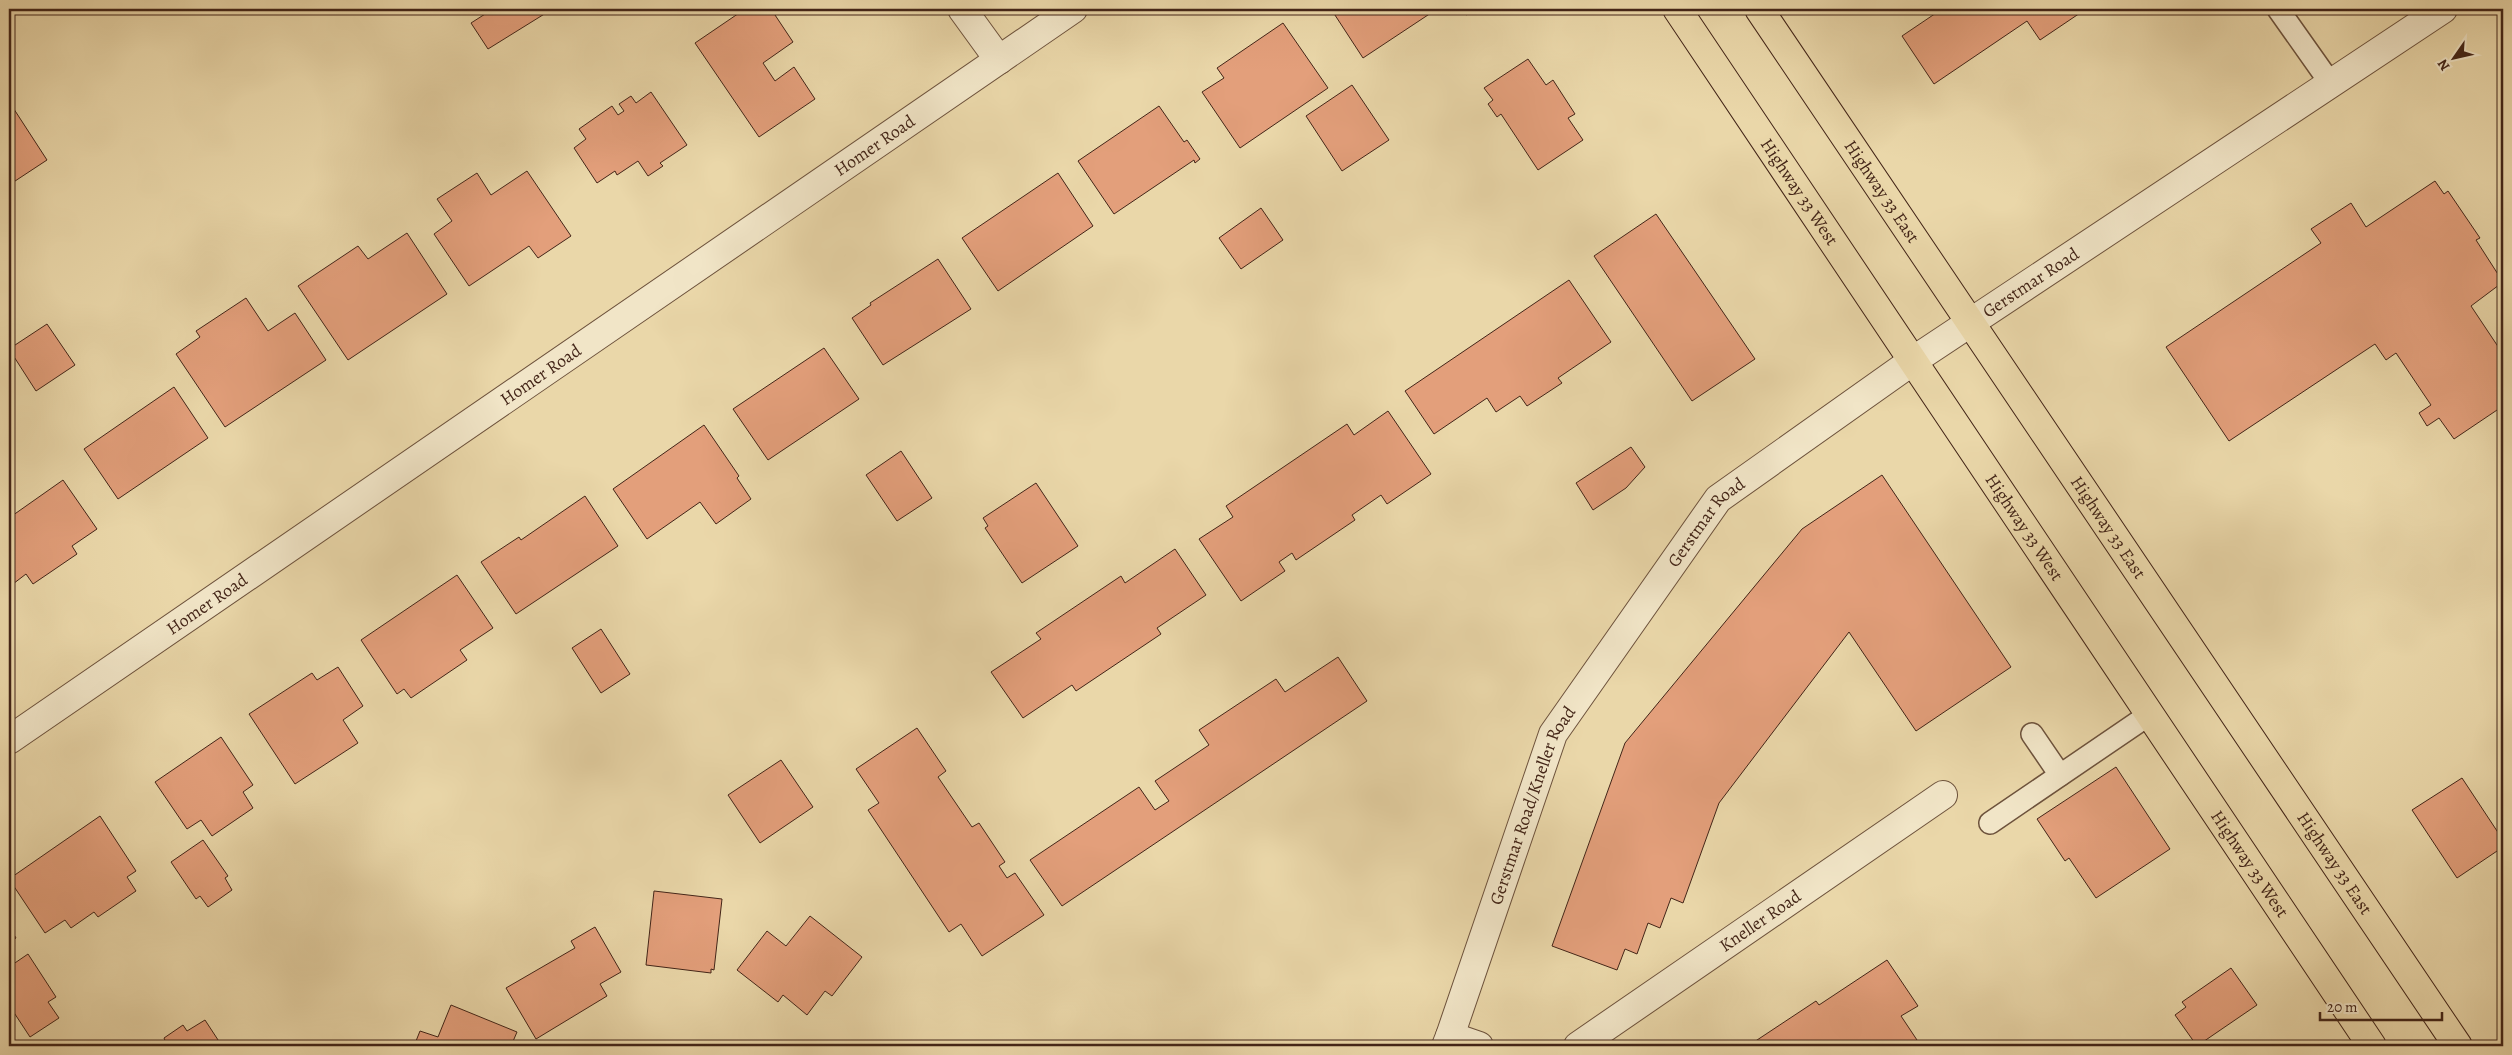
<svg xmlns="http://www.w3.org/2000/svg" width="2512" height="1055" viewBox="0 0 2512 1055" font-family="Alegreya,serif">
<style>
.building{fill:#e39f7b;stroke:#432518}
.lines{fill:none;stroke-linecap:round;stroke-linejoin:round}
.service-casing{stroke:#6d523c;stroke-width:24}
.minor-casing{stroke:#6d523c;stroke-width:30}
.tertiary-casing{stroke:#6d523c;stroke-width:30}
.primary-casing{stroke:#432518;stroke-width:30}
.service{stroke:#f1e5c7;stroke-width:21}
.minor{stroke:#f1e5c7;stroke-width:28}
.tertiary{stroke:#f1e5c7;stroke-width:28}
.primary{stroke:#ead7a9;stroke-width:28}
.labels{text-anchor:middle;dominant-baseline:central;stroke-width:4;stroke-linejoin:round;paint-order:stroke}
.street-label{font-size:18px;fill:#432518;stroke:#f1e5c7}
</style>
<rect width="100%" height="100%" fill="#ead7a9"/>
<filter id="stains"><feTurbulence type="fractalNoise" baseFrequency=".004" numOctaves="4"/><feColorMatrix values="0 0 0 0 .2 0 0 0 0 .09 0 0 0 0 .02 0 0 0 .5 -.17"/></filter>
<radialGradient id="worn" r=".72"><stop offset=".6" stop-color="#630" stop-opacity="0"/><stop offset="1" stop-color="#630" stop-opacity=".3"/></radialGradient>
<g class="building">
<polygon points="493,9 543,9 546,13 488,49 471,23"/>
<polygon points="745,9 771,9 793,42 763,63 775,81 794,67 815,99 759,137 695,43"/>
<polygon points="1331,9 1437,9 1363,58"/>
<polygon points="1462,9 1475,9 1466,15"/>
<polygon points="1942,9 2086,9 2040,40 2027,21 1934,84 1902,36"/>
<polygon points="1283,23 1328,88 1240,148 1202,92 1224,78 1217,68"/>
<polygon points="1528,59 1546,85 1553,80 1575,114 1568,118 1583,140 1538,170 1501,114 1497,117 1488,104 1493,100 1484,88"/>
<polygon points="1352,85 1389,140 1342,171 1306,116"/>
<polygon points="651,92 687,145 660,163 663,166 648,176 638,161 617,175 615,171 597,183 574,148 586,139 579,129 612,106 618,115 624,111 619,104 631,96 636,103"/>
<polygon points="10,103 47,160 9,185 9,104"/>
<polygon points="1159,106 1184,142 1187,140 1200,159 1195,163 1194,160 1114,214 1078,161"/>
<polygon points="527,171 571,236 538,258 529,246 469,286 434,234 452,221 437,199 477,173 491,195"/>
<polygon points="1058,173 1093,226 998,291 962,238"/>
<polygon points="2435,181 2444,194 2448,191 2480,238 2476,240 2503,282 2471,306 2503,354 2503,406 2454,439 2439,418 2427,426 2419,413 2431,405 2396,353 2386,360 2375,344 2229,441 2166,347 2321,243 2311,229 2351,203 2366,227"/>
<polygon points="1261,208 1283,240 1241,269 1219,238"/>
<polygon points="1656,214 1755,359 1692,401 1594,256"/>
<polygon points="407,233 447,294 348,360 298,286 358,246 368,259"/>
<polygon points="938,259 971,309 883,365 852,318 871,305 870,303"/>
<polygon points="1569,280 1611,342 1558,378 1562,383 1527,406 1520,396 1496,412 1487,398 1434,434 1405,391"/>
<polygon points="246,298 268,331 295,313 326,360 225,427 176,354 200,337 196,331"/>
<polygon points="47,324 75,365 36,391 9,349"/>
<polygon points="824,348 859,399 768,460 733,409"/>
<polygon points="174,387 208,438 118,499 84,449"/>
<polygon points="1388,411 1431,474 1387,504 1381,495 1352,515 1355,520 1296,560 1292,553 1279,562 1285,571 1241,601 1199,539 1233,517 1226,506 1347,424 1354,435"/>
<polygon points="704,425 739,476 737,478 751,499 716,524 700,502 647,539 613,489"/>
<polygon points="1631,447 1645,467 1626,488 1593,510 1576,483"/>
<polygon points="901,451 932,498 897,521 866,475"/>
<polygon points="1882,475 2011,667 1916,731 1849,632 1719,803 1683,903 1671,898 1660,928 1648,923 1637,954 1625,949 1617,970 1552,946 1625,743 1802,529"/>
<polygon points="63,480 97,529 72,546 77,554 33,584 26,574 9,587 9,518"/>
<polygon points="1036,483 1078,546 1022,583 985,528 988,526 983,518"/>
<polygon points="585,496 618,546 516,614 481,562 519,537 521,540"/>
<polygon points="1175,549 1206,595 1157,628 1161,634 1076,691 1072,685 1023,718 991,672 1041,639 1036,633 1121,576 1125,583"/>
<polygon points="457,575 493,628 460,650 467,660 411,698 404,689 397,694 361,640"/>
<polygon points="601,629 630,674 601,693 572,648"/>
<polygon points="1338,657 1367,701 1062,906 1030,860 1139,787 1155,810 1169,801 1155,781 1209,745 1199,730 1276,679 1285,692"/>
<polygon points="338,667 363,706 343,720 358,743 295,784 249,714 312,673 317,680"/>
<polygon points="917,728 946,771 938,777 972,827 979,823 1005,862 999,866 1007,878 1015,873 1044,915 982,956 961,924 949,932 868,810 879,803 856,769"/>
<polygon points="221,737 253,785 243,792 253,808 212,836 201,820 187,829 155,782"/>
<polygon points="781,760 813,807 760,843 728,795"/>
<polygon points="2116,767 2170,849 2096,898 2069,858 2065,861 2037,819"/>
<polygon points="2462,778 2503,840 2503,847 2457,878 2412,810"/>
<polygon points="100,816 136,871 127,877 136,891 98,917 94,912 71,928 65,920 45,933 9,879"/>
<polygon points="203,840 228,876 225,878 232,890 208,907 200,896 196,899 171,862"/>
<polygon points="654,891 722,899 714,970 711,969 711,973 646,965"/>
<polygon points="810,916 862,957 832,996 825,991 807,1015 783,995 778,1002 737,970 767,931 786,946"/>
<polygon points="9,926 16,938 9,943"/>
<polygon points="595,927 621,972 600,984 607,996 536,1039 506,988 575,948 571,941"/>
<polygon points="28,954 56,997 48,1002 59,1018 30,1037 9,1005 9,967"/>
<polygon points="1887,960 1918,1006 1901,1016 1919,1043 1913,1046 1865,1046 1863,1043 1857,1046 1748,1046 1816,1001 1819,1005"/>
<polygon points="2231,968 2257,1005 2197,1046 2175,1015 2186,1007 2182,1002"/>
<polygon points="451,1005 517,1032 511,1046 414,1046 420,1031 438,1037"/>
<polygon points="205,1020 222,1046 165,1046 167,1045 164,1038 183,1025 187,1031"/>
</g>
<g class="lines">
<defs>
<g id="service">
<polyline points="2278,9 2331,84"/>
<polyline points="2032,734 2060,775"/>
<polyline points="1990,823 2150,714"/>
</g>
<g id="minor">
<polyline points="962,9 999,60"/>
<path id="s1" d="M9 740 1073 9"/>
<path id="s2" d="M1450 1036 1553 734 1718 499 1914 360"/>
<polyline points="1446,1046 1450,1036 1479,1046"/>
<path id="s3" d="M1578 1046 1943 795"/>
</g>
<g id="tertiary">
<path id="s4" d="M1914 360 2443 9"/>
</g>
<g id="primary">
<path id="s5" d="M1677 9 2372 1046"/>
<path id="s6" d="M1759 9 2458 1046"/>
</g>
</defs>
<use href="#service" class="service-casing"/>
<use href="#minor" class="minor-casing"/>
<use href="#tertiary" class="tertiary-casing"/>
<use href="#primary" class="primary-casing"/>
<use href="#service" class="service"/>
<use href="#minor" class="minor"/>
<use href="#tertiary" class="tertiary"/>
<use href="#primary" class="primary"/>
</g>
<g class="labels">
<g class="street-label">
<text stroke="none"><textPath href="#s1" startOffset="1050">Homer Road</textPath></text>
<text stroke="none"><textPath href="#s5" startOffset="220">Highway 33 West</textPath></text>
<text stroke="none"><textPath href="#s6" startOffset="220">Highway 33 East</textPath></text>
<text stroke="none"><textPath href="#s4" startOffset="140">Gerstmar Road</textPath></text>
<text stroke="none"><textPath href="#s1" startOffset="645">Homer Road</textPath></text>
<text stroke="none"><textPath href="#s2" startOffset="581">Gerstmar Road</textPath></text>
<text stroke="none"><textPath href="#s5" startOffset="624">Highway 33 West</textPath></text>
<text stroke="none"><textPath href="#s6" startOffset="625">Highway 33 East</textPath></text>
<text stroke="none"><textPath href="#s1" startOffset="240">Homer Road</textPath></text>
<text stroke="none"><textPath href="#s2" startOffset="245">Gerstmar Road/Kneller Road</textPath></text>
<text stroke="none"><textPath href="#s6" startOffset="1030">Highway 33 East</textPath></text>
<text stroke="none"><textPath href="#s5" startOffset="1029">Highway 33 West</textPath></text>
<text stroke="none"><textPath href="#s3" startOffset="221">Kneller Road</textPath></text>
</g>
</g>
<rect width="2512" height="1055" fill="none" stroke="#ead7a9" stroke-width="30"/>
<rect x="10" y="10" width="2492" height="1035" fill="none" stroke="#432518" stroke-width="2.5"/>
<rect x="15" y="15" width="2482" height="1025" fill="none" stroke="#432518"/>
<g transform="translate(2454 58) rotate(236)" stroke="#f1e5c7" stroke-width="4" paint-order="stroke">
<path d="M0-4L9 19L0 12L-9 19Z" fill="#432518"/>
<text y="-8" font-size="14" font-weight="bold" text-anchor="middle" fill="#432518">N</text>
</g>
<path d="M2320 1012v8h122v-8" fill="none" stroke="#432518" stroke-width="2.5"/>
<text x="2327" y="1012" font-size="15" fill="#432518" stroke="#f1e5c7" stroke-width="4" paint-order="stroke">20 m</text>
<rect width="100%" height="100%" filter="url(#stains)"/>
<rect width="100%" height="100%" fill="url(#worn)"/>
</svg>
